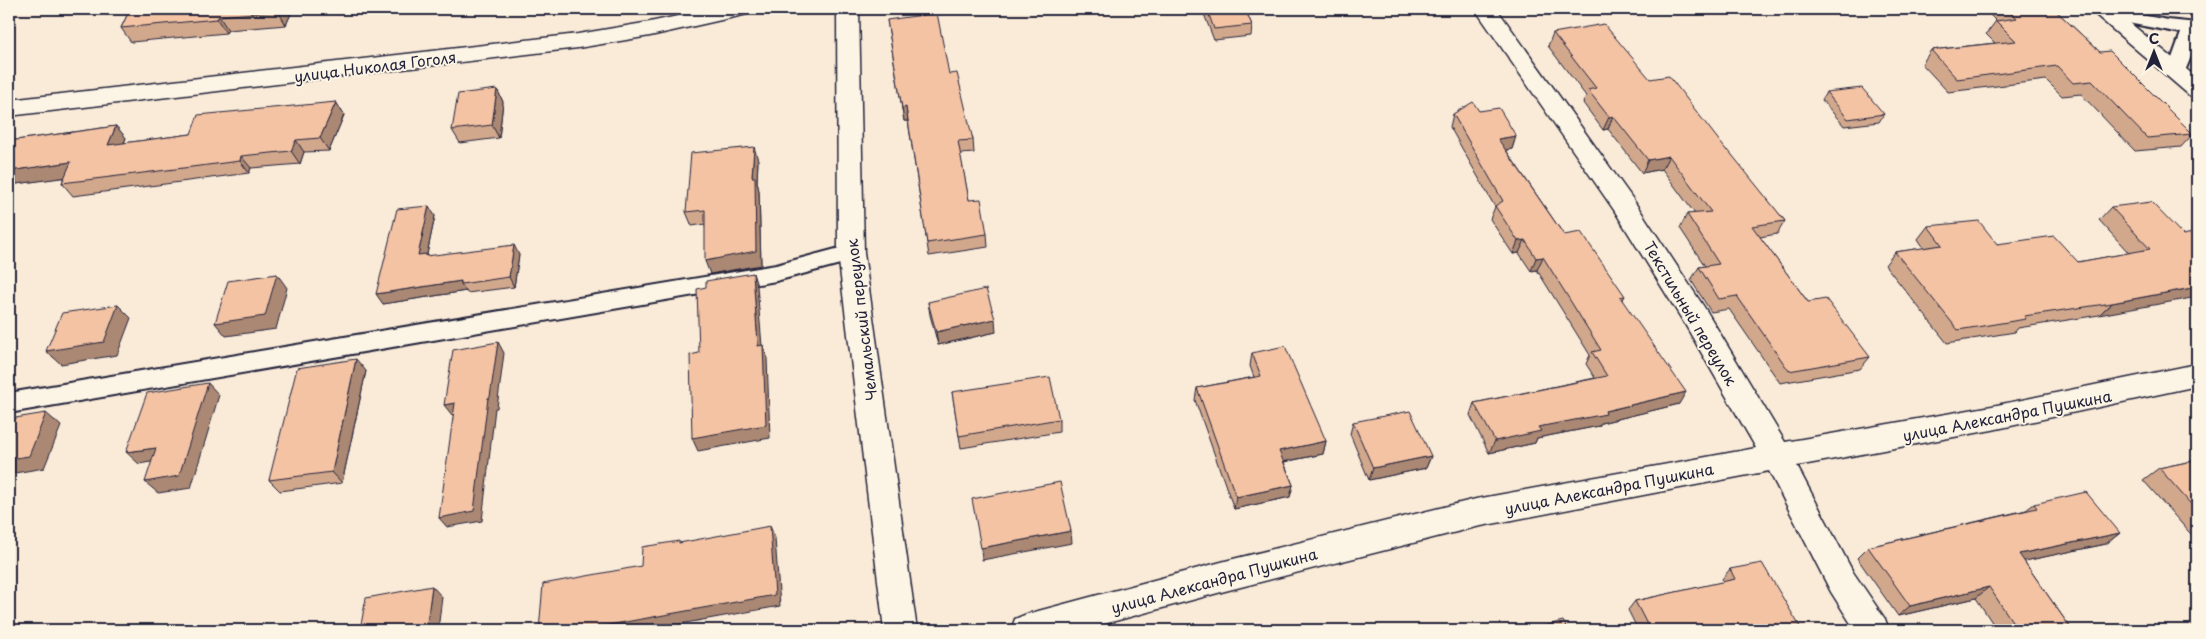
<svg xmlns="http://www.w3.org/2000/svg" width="2206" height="639" viewBox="0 0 2206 639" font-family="'Playpen Sans',sans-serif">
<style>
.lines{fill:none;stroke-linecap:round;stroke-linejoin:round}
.service-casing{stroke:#22223b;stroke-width:4}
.minor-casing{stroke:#22223b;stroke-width:3}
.service{fill:#fcf5e5;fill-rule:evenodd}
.minor{fill:#fcf5e5;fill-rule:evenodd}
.wall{fill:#d2a88d;stroke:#22223b}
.shaded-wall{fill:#ab8873;stroke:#22223b}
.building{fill:#f4c3a4;stroke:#22223b}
.labels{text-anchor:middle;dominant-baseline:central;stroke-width:4;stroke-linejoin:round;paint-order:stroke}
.street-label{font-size:15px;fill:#22223b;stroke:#fcf5e5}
</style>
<rect width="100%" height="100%" fill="#faebd8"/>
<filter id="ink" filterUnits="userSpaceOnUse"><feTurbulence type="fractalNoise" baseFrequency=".02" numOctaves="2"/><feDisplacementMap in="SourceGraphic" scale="10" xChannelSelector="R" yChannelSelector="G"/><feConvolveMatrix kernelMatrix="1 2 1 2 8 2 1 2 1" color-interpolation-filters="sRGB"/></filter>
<g filter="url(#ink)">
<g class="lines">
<defs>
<g id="service">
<polygon points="2109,9 2168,20 2197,23 2197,42 2183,76 2176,78 2169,76 2167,72 2181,33 2101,18 2098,14 2101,10"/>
<polygon points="851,245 859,247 862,253 859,259 776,281 9,413 9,393 776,265"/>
</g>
<g id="minor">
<polygon points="710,9 750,9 747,14 739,16 650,36 578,48 9,116 9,100 578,34 650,22"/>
<polygon points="837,9 859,9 864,253 917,630 884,630 838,253"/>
<polygon points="1475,9 1497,9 1632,198 1706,310 1785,442 1992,406 2197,364 2197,386 1992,430 1797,466 1853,572 1885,619 1889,630 1855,630 1831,592 1769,471 1476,527 1225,591 1082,630 1011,630 1015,619 1027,614 1225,561 1476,499 1756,448 1686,326 1614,210"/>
<polygon points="2089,9 2113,9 2197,78 2197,98 2189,95"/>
</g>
</defs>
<use href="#service" class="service-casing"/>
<use href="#minor" class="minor-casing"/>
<use href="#service" class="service"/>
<use href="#minor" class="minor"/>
</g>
<g class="wall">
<polygon points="130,9 293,9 286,25 228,30 226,33 131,42 121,28"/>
<polygon points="1202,9 1245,9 1252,25 1251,36 1214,40"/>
<polygon points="1984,9 2054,9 2100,52 2193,134 2181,147 2135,151 2081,94 2062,96 2046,80 1948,92 1922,64 1931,50 1995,43 1986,34 1996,21"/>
<polygon points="887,20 949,74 973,140 974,153 960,154 969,200 987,234 988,247 929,256 908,121 904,121"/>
<polygon points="1553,33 1650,79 1727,151 1785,221 1777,234 1760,237 1808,302 1870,357 1860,369 1780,383 1729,309 1711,312 1691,280 1699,267 1705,266 1680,228 1687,214 1695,214 1662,169 1642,173 1608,129 1603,130 1583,103 1586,96 1548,46"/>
<polygon points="497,89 503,102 499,138 460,143 452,130"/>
<polygon points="1826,92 1884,114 1879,122 1844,126 1822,100"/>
<polygon points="336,102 344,115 329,151 304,152 300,164 251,168 249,173 73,196 62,183 64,177 9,185 9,141 116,126 126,138 124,143 191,134"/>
<polygon points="1479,111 1516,136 1512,149 1506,150 1564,235 1625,296 1622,301 1679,404 1601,423 1599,426 1537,438 1535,443 1489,453 1470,415 1474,403 1595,378 1586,364 1590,355 1537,270 1531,271 1519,253 1513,254 1490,219 1495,207 1450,127 1453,114"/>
<polygon points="758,160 757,182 759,191 761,265 710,274 705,224 692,226 686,212"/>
<polygon points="2111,207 2183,235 2099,315 2018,328 2015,332 1947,343 1885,265 1895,252 1924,248 1918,239 1928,226 1997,244 2078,262 2129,253 2099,220"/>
<polygon points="435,216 427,254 428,256 519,255 514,287 467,293 466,291 383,304"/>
<polygon points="928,302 996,332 938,345 930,315"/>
<polygon points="1252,353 1326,441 1323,454 1284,462 1293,485 1290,497 1234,509 1195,400 1197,388 1254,377 1250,366"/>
<polygon points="366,371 342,483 280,491 269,480"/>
<polygon points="952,392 1059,419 1059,432 961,448"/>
<polygon points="1353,422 1431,456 1426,468 1369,480 1350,434"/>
<polygon points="2197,460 2197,541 2143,480 2159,468"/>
<polygon points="2034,504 2120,533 2106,544 2024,561 2072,630 1997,630 1976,598 1898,616 1857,558 1868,547 2026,510"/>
<polygon points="1730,569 1802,630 1638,630 1628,610 1635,601 1723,582 1722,579"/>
</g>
<g class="shaded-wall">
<polygon points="279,9 293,9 286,25 278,11"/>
<polygon points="219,16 228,30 226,33 217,19"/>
<polygon points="497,89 503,102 499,138 492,125"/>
<polygon points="336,102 344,115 329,151 320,138"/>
<polygon points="906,107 908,121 904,121 902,108"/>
<polygon points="1613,116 1608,129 1603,130 1609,117"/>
<polygon points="116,126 126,138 118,157 108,145"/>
<polygon points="1516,136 1512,149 1494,152 1498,139"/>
<polygon points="296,140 304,152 300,164 291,151"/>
<polygon points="754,147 758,160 757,182 759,191 761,265 710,274 705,261 752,177"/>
<polygon points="241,156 251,168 249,173 240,161"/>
<polygon points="1669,156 1662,169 1642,173 1648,160"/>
<polygon points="71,162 83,175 9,185 9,171"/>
<polygon points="429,206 435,216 427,254 432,263 418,255"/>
<polygon points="1525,240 1519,253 1513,254 1518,241"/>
<polygon points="514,245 519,255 514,287 509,277"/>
<polygon points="1543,257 1537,270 1531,271 1536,258"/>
<polygon points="753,273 757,286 763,358 758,346"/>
<polygon points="277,274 287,288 276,329 226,336 215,323"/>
<polygon points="461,281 461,284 466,291 383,304 376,294"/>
<polygon points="2197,287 2197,297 2099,315 2112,303"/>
<polygon points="118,305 131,318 117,355 61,364 46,351"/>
<polygon points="995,319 996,332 938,345 936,332"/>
<polygon points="498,342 504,353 497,408 495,408 482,521 447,527 439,518 488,398"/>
<polygon points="763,345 767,358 770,438 698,451 692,438"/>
<polygon points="356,359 366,371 342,483 332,472"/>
<polygon points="208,383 219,395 191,488 158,493 145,482"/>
<polygon points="1686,392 1679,404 1601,423 1599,426 1537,438 1535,443 1489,453 1495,441 1538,427"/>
<polygon points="455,403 462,413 452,415 444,405"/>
<polygon points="46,413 61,426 44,468 9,474 9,459"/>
<polygon points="1326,441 1323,454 1277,463 1279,451"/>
<polygon points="156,448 168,459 139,464 126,452"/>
<polygon points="1431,456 1426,468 1369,480 1373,468"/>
<polygon points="1293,485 1290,497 1234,509 1236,497"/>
<polygon points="770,526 775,538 780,606 647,630 581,630"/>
<polygon points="1071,531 1072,543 982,560 981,548"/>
<polygon points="2120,533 2106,544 2006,565 2019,554"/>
<polygon points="432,586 442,597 438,630 426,630"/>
<polygon points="1989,587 1976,598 1898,616 1910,606"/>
</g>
<g class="building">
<polygon points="130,9 279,9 278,11 219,16 217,19 121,28"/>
<polygon points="1207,9 1245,9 1252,25 1214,29"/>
<polygon points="2007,9 2054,9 2100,52 2110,51 2193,134 2147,138 2092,81 2073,83 2057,66 1957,79 1931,50 2016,41 1996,21 2017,18"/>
<polygon points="937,13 949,74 957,73 973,140 958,141 969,200 981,199 987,234 927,243 906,107 902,108 887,20"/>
<polygon points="1604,24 1650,79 1669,76 1727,151 1728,150 1785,221 1752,226 1808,302 1826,299 1870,357 1789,371 1737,296 1719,299 1699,267 1719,264 1687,214 1711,212 1669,156 1648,160 1613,116 1609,117 1588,90 1596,88 1553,33"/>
<polygon points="1862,88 1884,114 1848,119 1826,92"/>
<polygon points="497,89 492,125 452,130 458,94"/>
<polygon points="336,102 320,138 296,140 291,151 241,156 240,161 62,183 71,162 9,171 9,141 116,126 108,145 191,134 198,115"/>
<polygon points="1473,102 1479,111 1499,108 1516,136 1498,139 1564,235 1581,232 1625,296 1620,297 1686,392 1605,411 1606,414 1538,427 1541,431 1495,441 1474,403 1607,376 1592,352 1601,350 1543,257 1536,258 1525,240 1518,241 1495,206 1503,201 1453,114"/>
<polygon points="754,147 752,177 755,177 756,251 705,261 705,210 686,212 691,153"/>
<polygon points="2151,202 2183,235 2197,232 2197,287 2112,303 2024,316 2026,319 1958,330 1895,252 1942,245 1928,226 1979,221 1997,244 2054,236 2078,262 2150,249 2111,207"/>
<polygon points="429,206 418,255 426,254 426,256 514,245 509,277 461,284 461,281 376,294 397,209"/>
<polygon points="753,273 758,346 763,345 766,425 692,438 690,355 699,353 697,289 706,287 706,281"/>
<polygon points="277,274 265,316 215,323 228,281"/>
<polygon points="986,289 995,319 936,332 928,302"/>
<polygon points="118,305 104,342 46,351 62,313"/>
<polygon points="498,342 490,397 488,398 474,511 439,518 455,403 444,405 453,350"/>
<polygon points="1285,346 1326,441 1279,451 1293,485 1236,497 1197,388 1261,376 1252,353"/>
<polygon points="356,359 332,472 269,480 297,368"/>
<polygon points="1050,377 1059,419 959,436 952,392"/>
<polygon points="208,383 179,476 145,482 156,448 126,452 147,393"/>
<polygon points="1410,411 1431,456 1373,468 1353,422"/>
<polygon points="46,413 29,456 9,459 9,419"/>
<polygon points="2197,460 2197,511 2159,468"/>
<polygon points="1060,482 1071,531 981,548 972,499"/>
<polygon points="2086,492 2120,533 2019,554 2072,630 2018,630 1989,587 1910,606 1868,547 2037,508 2034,504"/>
<polygon points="770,526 775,595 581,630 539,630 543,584 641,566 642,547 679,541 679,543"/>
<polygon points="1762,563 1802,630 1650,630 1635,601 1735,579 1730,569"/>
<polygon points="432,586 426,630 360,630 366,598"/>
<polygon points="1563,621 1568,630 1529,630"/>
</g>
</g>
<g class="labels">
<g class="street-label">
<text transform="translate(375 66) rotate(-7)">улица Николая Гоголя</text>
<text transform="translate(1691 313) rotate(59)">Текстильный переулок</text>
<text transform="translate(861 320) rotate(-97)">Чемальский переулок</text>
<text transform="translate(2007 415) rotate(-11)">улица Александра Пушкина</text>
<text transform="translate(1609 488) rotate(-11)">улица Александра Пушкина</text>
<text transform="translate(1214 580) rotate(-15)">улица Александра Пушкина</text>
</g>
</g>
<rect width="2206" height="639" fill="none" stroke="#fcf5e5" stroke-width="30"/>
<rect x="15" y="15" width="2176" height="609" fill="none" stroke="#22223b" stroke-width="2" filter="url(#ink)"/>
<g transform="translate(2154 52)" stroke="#fcf5e5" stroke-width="4" paint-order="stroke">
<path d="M0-4L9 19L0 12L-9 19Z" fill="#22223b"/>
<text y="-8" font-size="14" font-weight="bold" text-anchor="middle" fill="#22223b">С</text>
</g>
</svg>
